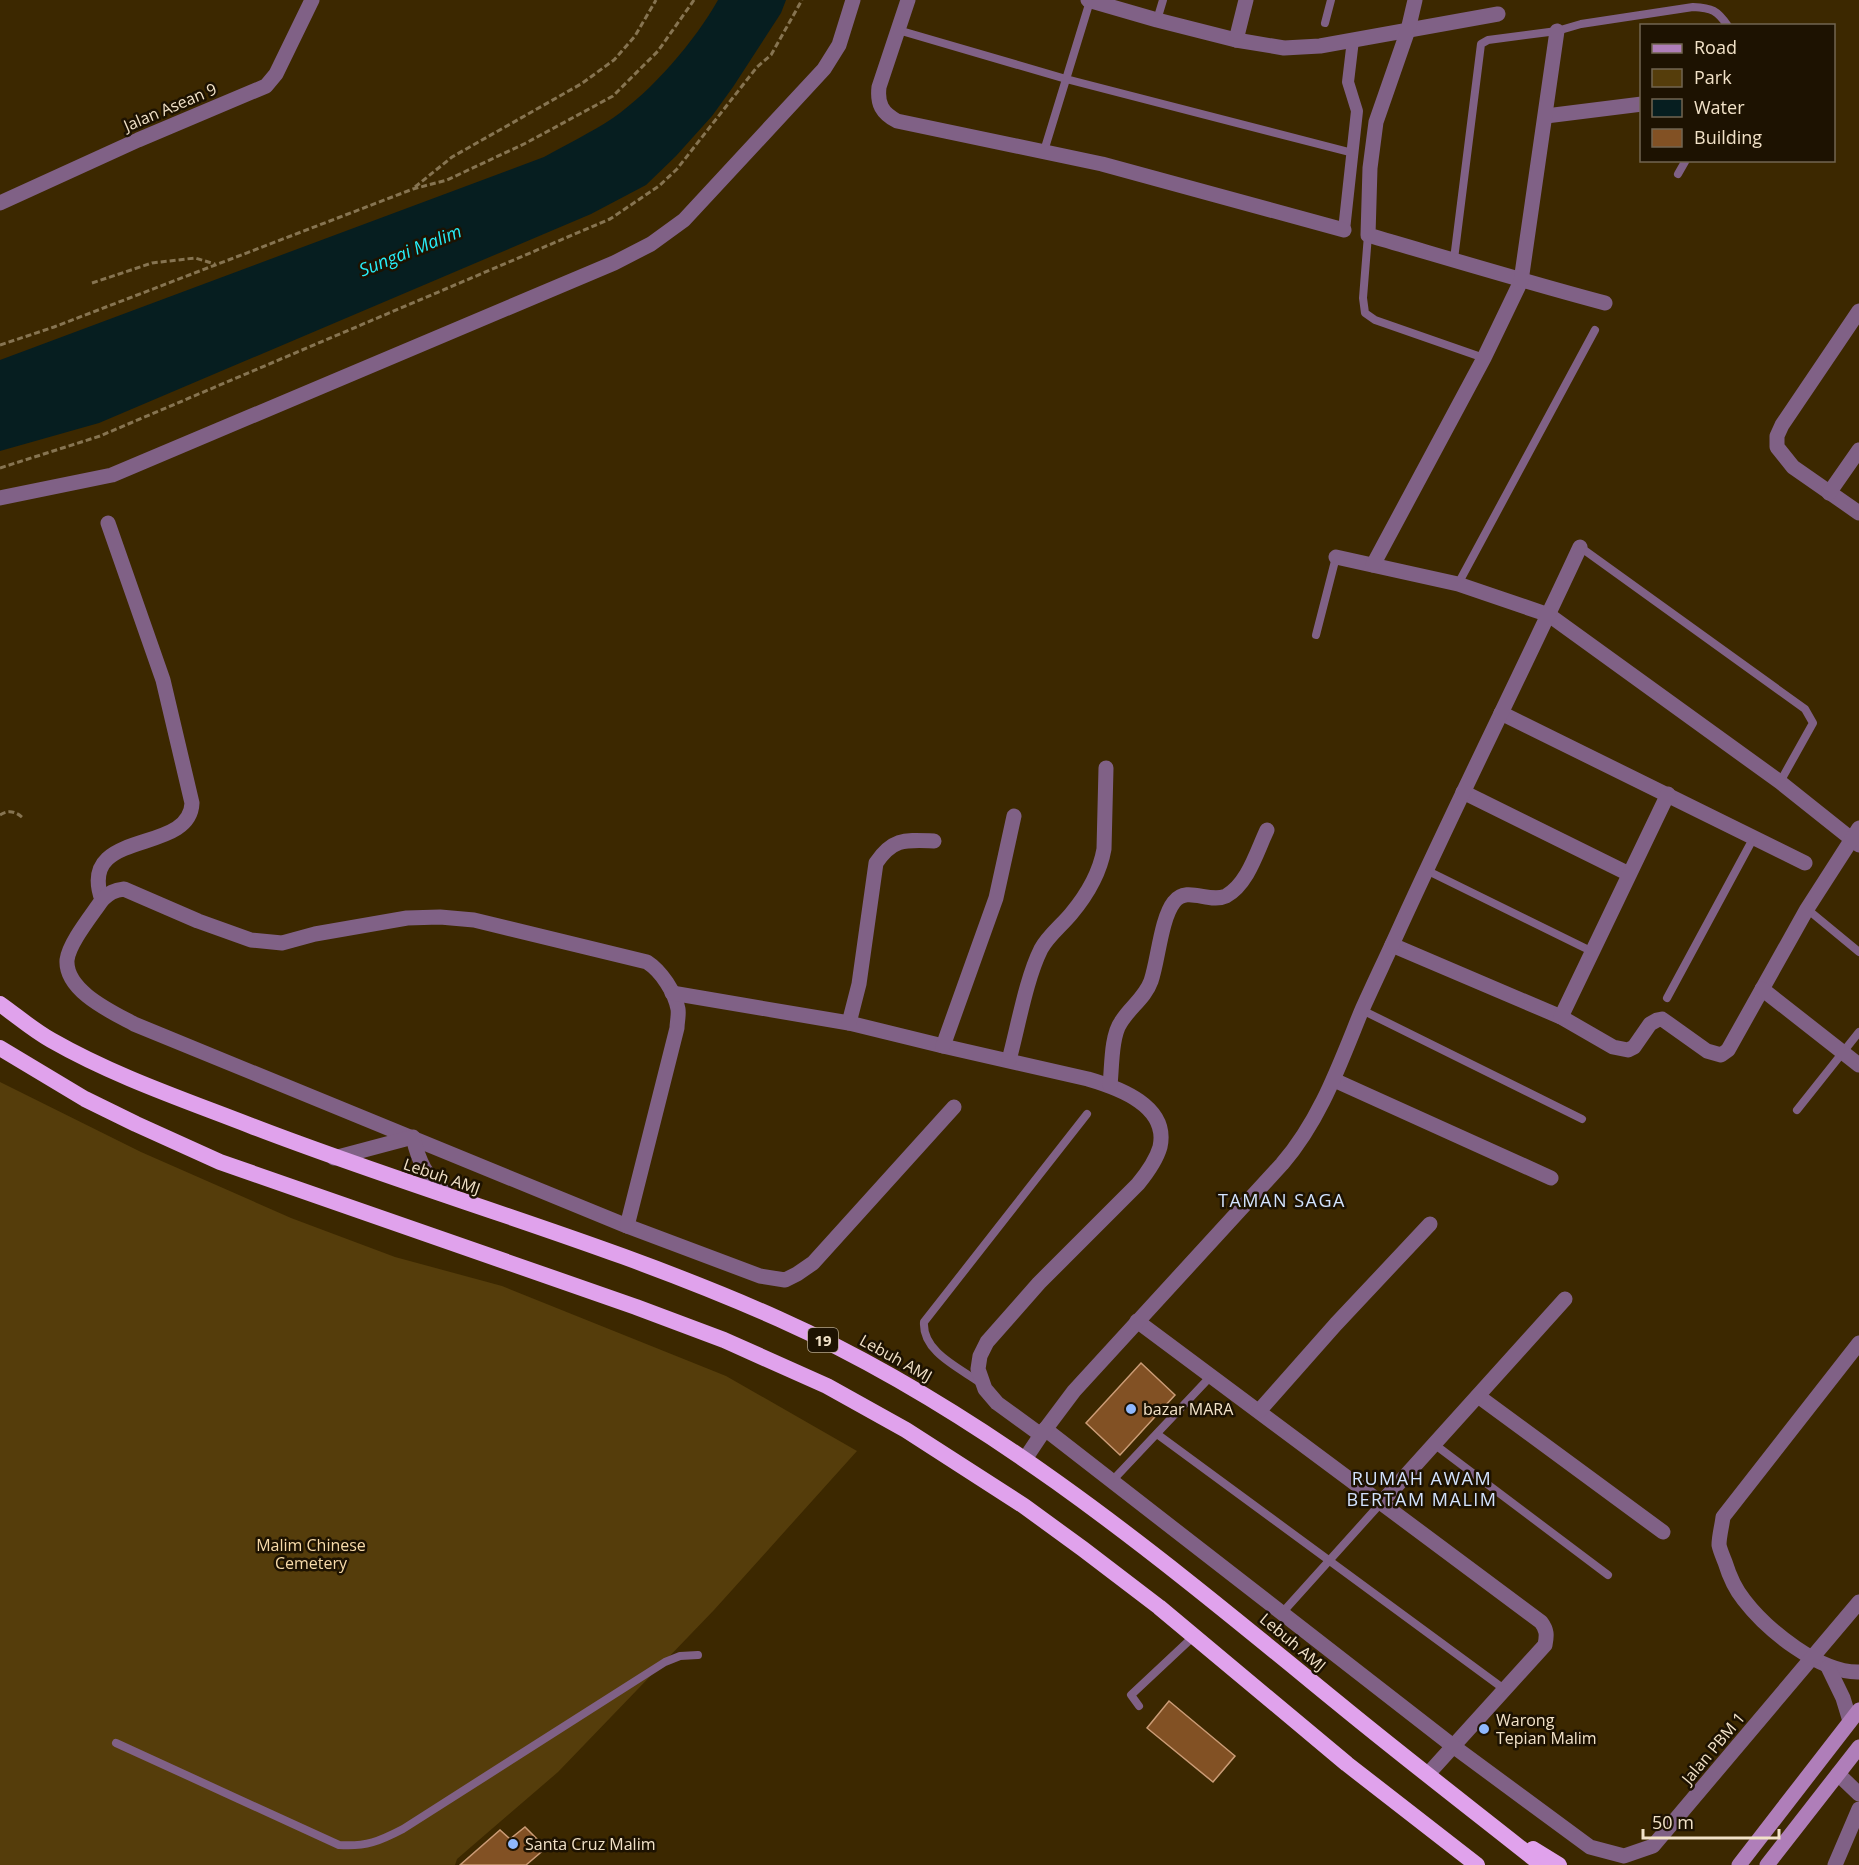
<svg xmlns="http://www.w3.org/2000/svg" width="1859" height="1865" viewBox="0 0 1859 1865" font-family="'Open Sans',sans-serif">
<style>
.green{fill:#553d0b}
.water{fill:#061e20}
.building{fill:#825124;stroke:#cb9c76;stroke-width:1.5}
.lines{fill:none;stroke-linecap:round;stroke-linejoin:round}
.path{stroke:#867451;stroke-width:3;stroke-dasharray:6 3;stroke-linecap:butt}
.service{stroke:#806186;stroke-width:8}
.pedestrian{stroke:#806186;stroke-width:12}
.minor{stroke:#806186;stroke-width:15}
.secondary{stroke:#af7eb9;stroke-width:15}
.trunk{stroke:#e0a2ec;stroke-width:16}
.poi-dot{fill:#8fb8fd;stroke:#1d1201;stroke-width:2}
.labels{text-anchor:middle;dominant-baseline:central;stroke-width:5;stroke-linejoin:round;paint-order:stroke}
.shield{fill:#1d1201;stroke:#b2a48c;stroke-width:1.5}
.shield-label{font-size:15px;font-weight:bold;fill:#f2e2c8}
.street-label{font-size:16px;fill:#f2e2c8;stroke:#1d1201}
.poi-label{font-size:16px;fill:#f2e2c8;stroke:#1d1201;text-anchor:start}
.park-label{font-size:16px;fill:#f8dbaa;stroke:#1d1201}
.water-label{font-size:18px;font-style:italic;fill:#27eef8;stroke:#1d1201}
.neighbourhood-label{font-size:18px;letter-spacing:1.5px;fill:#d3e3fe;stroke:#1d1201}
</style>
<rect width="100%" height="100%" fill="#3c2800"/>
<polygon class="green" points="0,1082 141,1152 291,1218 395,1257 502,1286 726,1376 857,1451 714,1610 558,1772 457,1859 455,1865 0,1865"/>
<path class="water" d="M718 0H786L781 13 733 87 712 116 676 156 646 185 591 214 99 423 0 451V360L544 157C567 144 592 132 613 118 652 91 695 41 718 0Z"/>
<g class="building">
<polygon points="1141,1363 1175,1395 1120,1455 1086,1423"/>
<polygon points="1169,1701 1235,1756 1213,1782 1147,1728"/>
<polygon points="525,1827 546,1848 526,1865 460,1865 500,1830 510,1839"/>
</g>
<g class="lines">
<g class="path">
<polyline points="415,187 452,157 581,84 614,60 635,36 656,0"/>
<polyline points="92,283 152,263 195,258 215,264"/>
<polyline points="0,345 54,327 413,189 447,180 526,143 613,96 658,51 694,0"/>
<polyline points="0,468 100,436 610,219 659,186 677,169 757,67 771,55 802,0"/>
<path d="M0 815C9 809 17 812 24 819"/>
</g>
<g class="service">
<polyline points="1157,20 1163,0"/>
<polyline points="1325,23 1331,0"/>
<polyline points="898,30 1066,79 1353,153"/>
<polyline points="1044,151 1090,1"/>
<polyline points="1678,174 1686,160"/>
<polyline points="1368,235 1363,298 1365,313 1375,320 1484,358"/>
<path d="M1454 259 1481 44 1488 40 1557 31 1581 24 1693 7C1712 8 1717 10 1728 26"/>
<polyline points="1580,547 1805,709 1813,723 1780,782"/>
<polyline points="1458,584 1595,330"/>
<polyline points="1316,635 1336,557"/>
<polyline points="1426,870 1593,952"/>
<polyline points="1807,909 1859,952"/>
<polyline points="1667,998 1754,837"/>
<polyline points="1362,1010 1582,1119"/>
<polyline points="1797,1110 1859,1032"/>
<path d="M982 1384C960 1368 922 1352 924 1322L1087 1114"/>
<polyline points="1157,1434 1504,1689"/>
<polyline points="1434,1444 1608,1575"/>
<polyline points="1112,1481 1211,1376"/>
<polyline points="1282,1613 1381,1503"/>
<polyline points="1139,1706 1131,1695 1194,1636"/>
<path d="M116 1743 339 1845C366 1847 380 1841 403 1829L665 1662 680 1656 698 1655"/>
</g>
<polyline class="pedestrian" points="1344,230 1357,111 1348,82 1353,40"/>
<g class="minor">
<path d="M908 0 879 87C877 104 882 113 897 121L1102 164 1344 230"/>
<polyline points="1088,0 1157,20 1236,40 1284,48 1320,46 1498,14"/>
<path d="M1415 0 1408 30 1376 122 1370 168 1368 235C1447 258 1526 282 1605 303"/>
<polyline points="1236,40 1246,0"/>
<polyline points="1546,116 1642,104"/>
<polyline points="0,203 138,140 266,86 276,74 312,0"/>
<polyline points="1859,311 1782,425 1777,436 1777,447 1793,467 1859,513"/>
<polyline points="1829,493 1859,450"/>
<polyline points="0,498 112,475 614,263 651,244 684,220 824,69 839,45 853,0"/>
<path d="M108 523 163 680 192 803C190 856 76 827 102 900 92 915 69 943 67 960 65 991 112 1012 134 1024L627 1226 760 1276 785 1280 797 1274 813 1263 954 1107"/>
<polyline points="1336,557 1458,584 1549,615 1780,782 1859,845"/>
<polyline points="1373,565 1484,358 1521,281 1557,31"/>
<polyline points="1501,713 1805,863"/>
<polyline points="1463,792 1629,874"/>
<path d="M102 900C109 893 114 890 124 889L198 921 251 940 282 943 315 934 407 918 440 917 474 920 647 962C661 971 675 992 678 1009 679 1015 677 1022 677 1028L627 1226"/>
<polyline points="1392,945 1561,1017 1613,1047 1628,1050 1634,1047 1650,1024 1657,1020 1662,1019 1707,1051 1721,1055 1728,1050 1807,909 1859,828"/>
<polyline points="1762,989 1859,1065"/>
<path d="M672 993 849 1023 943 1046 1088 1079C1119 1088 1169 1106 1160 1147 1156 1161 1147 1173 1138 1184L1039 1283 987 1342 980 1356 978 1369 985 1389 997 1403 1041 1435"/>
<polyline points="1561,1017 1668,794"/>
<path d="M849 1023 859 984 876 863C893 838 905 840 934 841"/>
<polyline points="943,1046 996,898 1014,816"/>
<path d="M1009 1060C1018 1027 1026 979 1041 949 1048 936 1061 926 1071 914 1086 896 1100 872 1104 849L1106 768"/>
<polyline points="1334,1080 1551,1178"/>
<path d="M1110 1085C1112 1068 1111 1036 1121 1022 1130 1007 1145 998 1151 981 1158 961 1161 918 1174 902 1187 885 1209 904 1226 896 1248 884 1257 851 1267 830"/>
<path d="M334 1158 413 1137C419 1163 426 1176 446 1194"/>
<path d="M1137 1321 1541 1622C1547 1630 1547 1635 1545 1645L1428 1774"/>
<path d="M1859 1343 1723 1517C1722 1526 1719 1536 1719 1545 1720 1550 1723 1557 1725 1562 1729 1575 1735 1589 1744 1600 1767 1630 1820 1673 1859 1672"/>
<polyline points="1478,1396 1663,1532"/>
<polyline points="1259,1411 1336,1324 1430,1224"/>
<polyline points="1045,1429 1453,1746 1590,1847 1624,1856 1653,1846 1859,1602"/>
<path d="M1025 1459 1041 1435 1074 1391 1282 1164C1320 1120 1339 1066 1361 1012 1374 983 1388 954 1401 925 1459 798 1521 674 1580 547"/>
<polyline points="1381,1503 1565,1299"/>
<polyline points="1828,1667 1843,1698 1850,1721"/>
<polyline points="1838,1774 1859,1794"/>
<polyline points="1835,1865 1859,1809"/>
</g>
<g class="secondary">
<polyline points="1739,1865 1859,1710"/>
<polyline points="1767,1865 1859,1747"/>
</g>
<g class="trunk">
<path d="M0 1004C17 1016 33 1030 51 1040 114 1076 182 1099 249 1125 424 1193 607 1242 779 1319 987 1412 1163 1560 1338 1703 1405 1758 1474 1811 1542 1865"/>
<polyline points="0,1048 85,1099 136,1124 220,1162 636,1307 724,1340 827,1386 906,1430 1024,1506 1083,1549 1159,1607 1347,1764 1477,1865"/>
<polyline points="1533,1849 1559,1865"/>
</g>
</g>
<g class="poi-dot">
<circle cx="1131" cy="1409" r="6"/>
<circle cx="1484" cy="1729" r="6"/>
<circle cx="513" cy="1844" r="6"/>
</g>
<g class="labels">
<rect class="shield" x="808" y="1328" width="30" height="24" rx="4.5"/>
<g class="shield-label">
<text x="823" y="1340">19</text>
</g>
<g class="street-label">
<text transform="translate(170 107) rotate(-23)">Jalan Asean 9</text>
<text transform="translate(442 1176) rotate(19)">Lebuh AMJ</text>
<text transform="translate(896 1358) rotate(29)">Lebuh AMJ</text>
<text transform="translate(1293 1642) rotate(40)">Lebuh AMJ</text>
<text transform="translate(1713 1748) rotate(-50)">Jalan PBM 1</text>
</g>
<g class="poi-label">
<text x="1143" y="1409">bazar MARA</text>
<text x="1496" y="1720">Warong<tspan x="1496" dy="18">Tepian Malim</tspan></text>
<text x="525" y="1844">Santa Cruz Malim</text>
</g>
<g class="park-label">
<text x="311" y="1545">Malim Chinese<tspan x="311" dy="18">Cemetery</tspan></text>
</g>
<g class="water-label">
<text transform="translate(410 250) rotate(-22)">Sungai Malim</text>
</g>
<g class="neighbourhood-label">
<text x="1282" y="1200">TAMAN SAGA</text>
<text x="1422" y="1478">RUMAH AWAM<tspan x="1422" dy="21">BERTAM MALIM</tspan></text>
</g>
</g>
<rect x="1640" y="24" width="195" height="138" fill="#1d1201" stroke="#726551" stroke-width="1.5"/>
<rect x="1652" y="44" width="30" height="9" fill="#af7eb9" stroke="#726551" stroke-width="1.5"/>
<text x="1694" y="54" font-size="18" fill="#f2e2c8">Road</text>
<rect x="1652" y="69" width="30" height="18" fill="#553d0b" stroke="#726551" stroke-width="1.5"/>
<text x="1694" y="84" font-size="18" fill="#f2e2c8">Park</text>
<rect x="1652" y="99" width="30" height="18" fill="#061e20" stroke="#726551" stroke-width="1.5"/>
<text x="1694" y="114" font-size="18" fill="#f2e2c8">Water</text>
<rect x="1652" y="129" width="30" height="18" fill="#825124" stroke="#726551" stroke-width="1.5"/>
<text x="1694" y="144" font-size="18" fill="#f2e2c8">Building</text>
<path d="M1643 1829v9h136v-9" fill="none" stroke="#f2e2c8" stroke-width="3"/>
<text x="1652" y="1829" font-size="18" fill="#f2e2c8" stroke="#1d1201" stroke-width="4.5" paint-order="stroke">50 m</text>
</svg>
